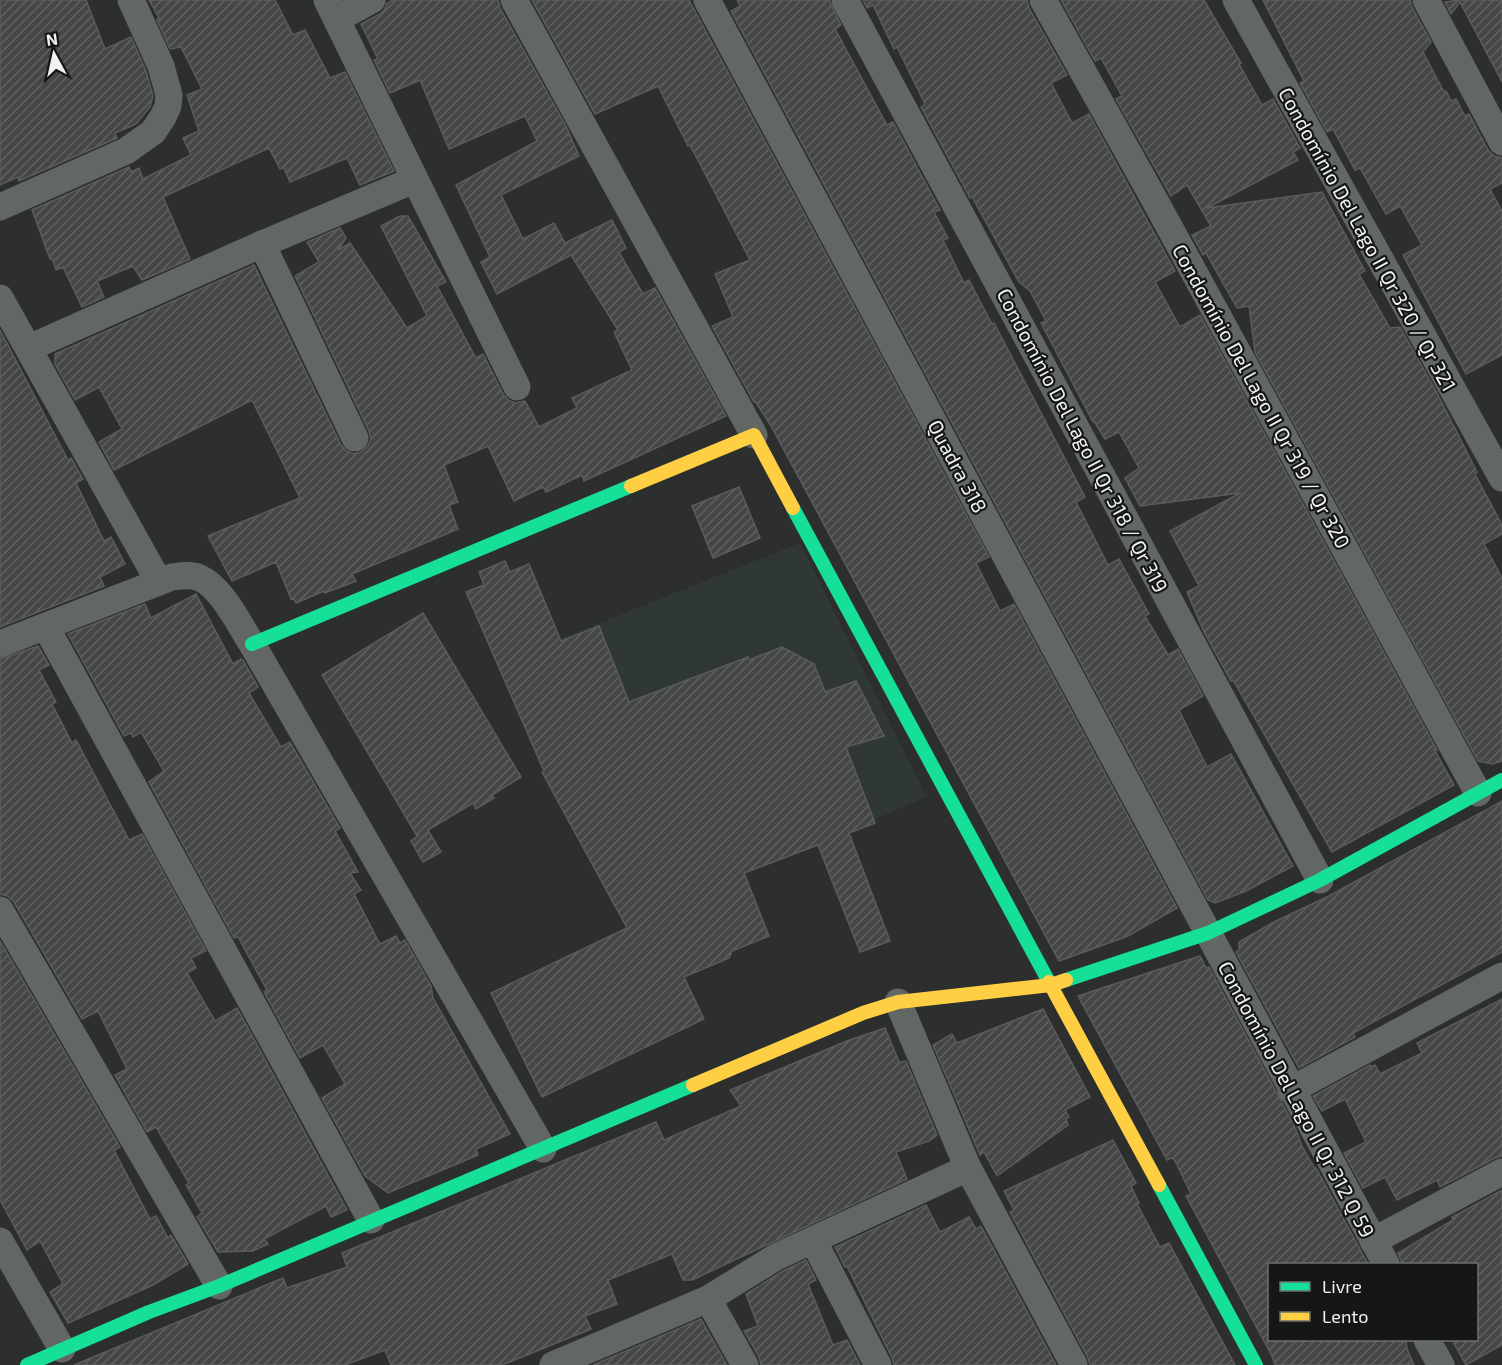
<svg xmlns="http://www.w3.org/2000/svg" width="1502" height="1365" viewBox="0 0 1502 1365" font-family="'Exo 2',sans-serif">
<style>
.built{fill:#2f3835}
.building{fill:url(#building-hatch);stroke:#5a5c5c;stroke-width:1.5}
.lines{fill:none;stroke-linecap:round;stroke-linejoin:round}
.street{stroke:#636764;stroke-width:27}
.fast{stroke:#16e098;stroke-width:14}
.slow{stroke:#ffcf43;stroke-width:14}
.labels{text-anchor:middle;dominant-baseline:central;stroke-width:4.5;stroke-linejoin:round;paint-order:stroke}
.street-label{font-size:20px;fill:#f1f3f3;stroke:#151717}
</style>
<defs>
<pattern id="building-hatch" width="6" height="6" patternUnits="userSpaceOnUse" patternTransform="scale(1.5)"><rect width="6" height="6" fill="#454647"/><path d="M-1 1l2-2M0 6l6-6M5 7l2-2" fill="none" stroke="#606162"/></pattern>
</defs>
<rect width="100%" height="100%" fill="#2d2e2e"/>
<polygon class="built" points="800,543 927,797 637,920 499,663"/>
<g class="building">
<polygon points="0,0 86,0 105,49 131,37 146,71 153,96 150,107 136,124 115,133 117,138 19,181 18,177 0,185"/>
<polygon points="149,0 275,0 293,35 305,30 330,78 345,72 394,171 360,185 347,158 290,182 284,168 280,169 269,148 163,197 190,259 142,280 133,266 97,281 104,297 82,307 63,267 56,270 52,258 50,259 32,210 129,167 131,172 139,168 143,179 191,155 183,138 199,131 187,95 202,89 181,47 170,49 157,20 159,18"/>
<polygon points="393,0 498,0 500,8 566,126 579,156 501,195 523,239 554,223 565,243 612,220 626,248 619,252 643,294 655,288 726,416 584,481 582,475 546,492 543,487 514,501 488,446 444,465 458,502 449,505 458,529 352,574 356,581 325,593 324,591 296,603 293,598 291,599 276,562 232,581 208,536 300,498 252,400 114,470 99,442 122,429 99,387 75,400 55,364 55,354 254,265 341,445 347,451 354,454 361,452 368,446 371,439 369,431 295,276 319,262 307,242 340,228 346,238 338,250 350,243 407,328 427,316 381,226 400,216 408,216 446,282 437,286 476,358 483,354 503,394 508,400 515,403 525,401 539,427 577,408 572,398 632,370 614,332 618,330 571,255 497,294 481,262 490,257 456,185 537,141 525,116 449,149 420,80 390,93 374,60 378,59 361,24 380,14 385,9 387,3"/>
<polygon points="532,0 689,0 989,557 976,563 1000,611 1014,604 1177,908 1128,936 1059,961 771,426 755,401 754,402 712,326 733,317 715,274 750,260 690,145 688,146 658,86 595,114"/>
<polygon points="737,0 829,0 841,25 835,29 887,125 893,122 940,210 934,212 948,238 943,240 964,283 969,280 992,324 994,323 1085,497 1076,502 1108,565 1119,559 1149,614 1145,616 1168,655 1178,649 1203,696 1179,710 1207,767 1231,754 1293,866 1246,891 1215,903 1208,900 731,11 740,6"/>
<polygon points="863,0 1027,0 1029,8 1067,75 1051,83 1072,123 1089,114 1175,271 1155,282 1180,327 1200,315 1437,750 1434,749 1454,785 1332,852 1233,680 1231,681 1204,632 1187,592 1199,586 1170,531 1240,493 1140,506 1125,478 1139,468 1119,432 1105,439 1094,421 1093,422 1041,323 1046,321 1030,291 1019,282 972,197 970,198 921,107 925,104 897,47 894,49 873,5 867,8"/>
<polygon points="1061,0 1204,0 1241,63 1239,64 1262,105 1273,99 1300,148 1293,152 1298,160 1207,208 1322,192 1365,271 1359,274 1390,328 1400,327 1436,391 1477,472 1475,474 1502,525 1502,534 1484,544 1502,578 1502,761 1492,764 1478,761 1255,352 1249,306 1237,308 1206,253 1203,255 1192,235 1211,226 1187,185 1171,196 1116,99 1122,96 1101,58 1095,61"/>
<polygon points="1263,0 1410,0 1412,7 1431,42 1423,52 1444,92 1446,91 1451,101 1456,99 1465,116 1469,114 1488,150 1494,156 1502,158 1502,183 1490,189 1502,211 1502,355 1466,374 1403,255 1422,245 1400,206 1386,214 1360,168 1355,170 1333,129 1327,132 1300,83 1304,81"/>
<polygon points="1459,0 1502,0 1502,82 1460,2 1451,14 1445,2"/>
<polygon points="0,330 68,460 71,458 83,479 76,483 104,541 111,537 125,564 100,577 104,586 0,627"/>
<polygon points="739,487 760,538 713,558 692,506"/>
<polygon points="505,561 510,572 529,564 561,641 599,626 629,702 748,657 749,660 782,647 814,664 825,692 856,681 884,736 846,747 875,823 849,833 890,941 860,952 818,845 744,873 769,936 732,951 729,958 684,977 704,1019 542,1097 491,993 627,928 542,772 544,771 466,592 484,585 479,572"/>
<polygon points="196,594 233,664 241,659 243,660 257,685 258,687 249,693 281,747 290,742 340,828 335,831 358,872 350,873 361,890 354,894 380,944 396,936 400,943 405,940 431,986 433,998 510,1134 476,1149 478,1155 388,1193 365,1176 322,1098 345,1084 323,1045 300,1058 264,992 267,990 238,937 234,938 149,782 164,771 141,732 133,737 131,733 124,736 68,634 145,604 151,618"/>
<polygon points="423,613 521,777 492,795 494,798 476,809 473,803 428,830 441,852 423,862 411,841 419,835 417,836 322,675"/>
<polygon points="38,646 49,665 39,670 56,702 52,704 72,743 76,740 129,840 142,834 206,951 191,958 196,968 187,973 215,1021 237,1008 347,1210 331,1217 326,1206 264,1239 268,1244 253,1251 218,1252 197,1217 202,1213 186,1185 189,1183 156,1127 147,1132 115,1075 127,1069 98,1011 82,1019 14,902 7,896 0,894 0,659"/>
<polygon points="1502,801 1502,952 1353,1033 1355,1037 1299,1068 1236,952 1239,950 1239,942 1274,922 1329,896"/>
<polygon points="0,941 120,1147 114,1150 150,1219 156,1216 168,1238 171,1235 188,1264 153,1285 68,1323 50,1292 63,1284 40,1241 27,1250 0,1200"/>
<polygon points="1200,956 1206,968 1209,967 1294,1125 1302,1146 1315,1169 1316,1168 1368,1264 1269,1264 1269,1340 1406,1340 1407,1349 1414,1365 1275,1365 1272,1356 1186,1196 1191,1194 1174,1159 1171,1158 1167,1160 1078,996"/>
<polygon points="1502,999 1502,1156 1495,1158 1440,1187 1437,1180 1397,1200 1385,1177 1363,1188 1344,1153 1366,1142 1345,1099 1322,1111 1313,1096 1370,1065 1371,1067 1375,1065 1380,1074 1422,1053 1417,1043"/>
<polygon points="1043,1009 1090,1097 1065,1110 1069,1117 1066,1119 1068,1125 997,1176 984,1152 980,1155 933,1045 952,1034 957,1043"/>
<polygon points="885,1028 899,1062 906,1061 937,1135 929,1141 896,1152 907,1179 692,1280 683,1280 672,1254 608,1280 617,1304 585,1316 591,1329 502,1365 391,1365 385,1350 345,1365 74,1365 283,1278 287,1288 347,1267 342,1253 656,1122 664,1140 741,1106 730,1090 847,1041"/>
<polygon points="1113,1140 1136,1183 1131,1186 1139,1203 1137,1204 1160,1247 1169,1243 1235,1365 1090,1365 1088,1358 1010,1212 1014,1210 1004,1191"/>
<polygon points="1502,1190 1502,1345 1466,1365 1452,1340 1476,1340 1476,1264 1402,1264 1398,1253 1453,1220 1452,1217"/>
<polygon points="926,1205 940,1232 969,1217 976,1229 981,1226 1056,1365 894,1365 892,1358 847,1266 845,1267 835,1247"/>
<polygon points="806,1260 816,1280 808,1284 833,1345 847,1340 860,1365 761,1365 759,1357 744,1331 758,1326 746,1294 783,1271"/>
<polygon points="701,1319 727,1365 593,1365"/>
</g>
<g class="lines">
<g class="street">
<polyline points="327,0 517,387"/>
<polyline points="514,0 754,435"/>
<polyline points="707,0 1386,1264"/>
<polyline points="845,0 1320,880"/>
<polyline points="1043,0 1153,197 1478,793"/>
<polyline points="1236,0 1502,478"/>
<polyline points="1426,0 1502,142"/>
<polyline points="337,19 372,0"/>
<polyline points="0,207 126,151 153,132 163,117 168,106 169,95 161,66 131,0"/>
<polyline points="262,244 355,438"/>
<polyline points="0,298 159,582"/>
<polyline points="29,348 262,244 414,180"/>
<polyline points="46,627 371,1220"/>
<path d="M0 644 172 577C181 576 191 574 200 578 222 588 239 624 252 644L543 1149"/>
<polyline points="0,910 219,1286"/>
<polyline points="898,1002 968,1168 1074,1365"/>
<polyline points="1291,1090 1502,976"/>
<polyline points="813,1240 878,1365"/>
<polyline points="0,1241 62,1349"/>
<polyline points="1373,1241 1502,1172"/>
<polyline points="708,1299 745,1365"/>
<polyline points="1427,1340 1441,1365"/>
<polyline points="553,1365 708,1299 776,1257 968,1168"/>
</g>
<g class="fast">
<polyline points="793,508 1049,982"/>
<polyline points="252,644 631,486"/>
<polyline points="1066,980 1208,933 1320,880 1502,780"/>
<polyline points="1159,1185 1256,1365"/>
<polyline points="27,1365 149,1312 219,1286 693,1085"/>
</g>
<g class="slow">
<polyline points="631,486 754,435 793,508"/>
<polyline points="1049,982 1159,1185"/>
<polyline points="693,1085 863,1013 898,1002 1051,985 1066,980"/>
</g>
</g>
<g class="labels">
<g class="street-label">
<text transform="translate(1368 239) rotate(61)">Condomínio Del Lago II Qr 320 / Qr 321</text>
<text transform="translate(1262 396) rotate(61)">Condomínio Del Lago II Qr 319 / Qr 320</text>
<text transform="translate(1083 440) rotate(62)">Condomínio Del Lago II Qr 318 / Qr 319</text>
<text transform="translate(958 466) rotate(62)">Quadra 318</text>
<text transform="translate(1297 1099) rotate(62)">Condomínio Del Lago II Qr 312 Q 59</text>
</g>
</g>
<rect x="1268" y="1263" width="210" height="78" fill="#151717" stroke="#6d6f6f" stroke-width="1.5"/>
<rect x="1280" y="1282" width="30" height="9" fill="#16e098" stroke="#6d6f6f" stroke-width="1.5"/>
<text x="1322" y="1293" font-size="18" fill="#f1f3f3">Livre</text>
<rect x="1280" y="1312" width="30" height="9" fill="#ffcf43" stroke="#6d6f6f" stroke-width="1.5"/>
<text x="1322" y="1323" font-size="18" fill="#f1f3f3">Lento</text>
<g transform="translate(54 54) rotate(352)" stroke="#151717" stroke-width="4.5" paint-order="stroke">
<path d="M0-4.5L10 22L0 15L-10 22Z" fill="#f1f3f3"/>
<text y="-9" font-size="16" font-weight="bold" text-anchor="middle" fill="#f1f3f3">N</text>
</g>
</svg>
